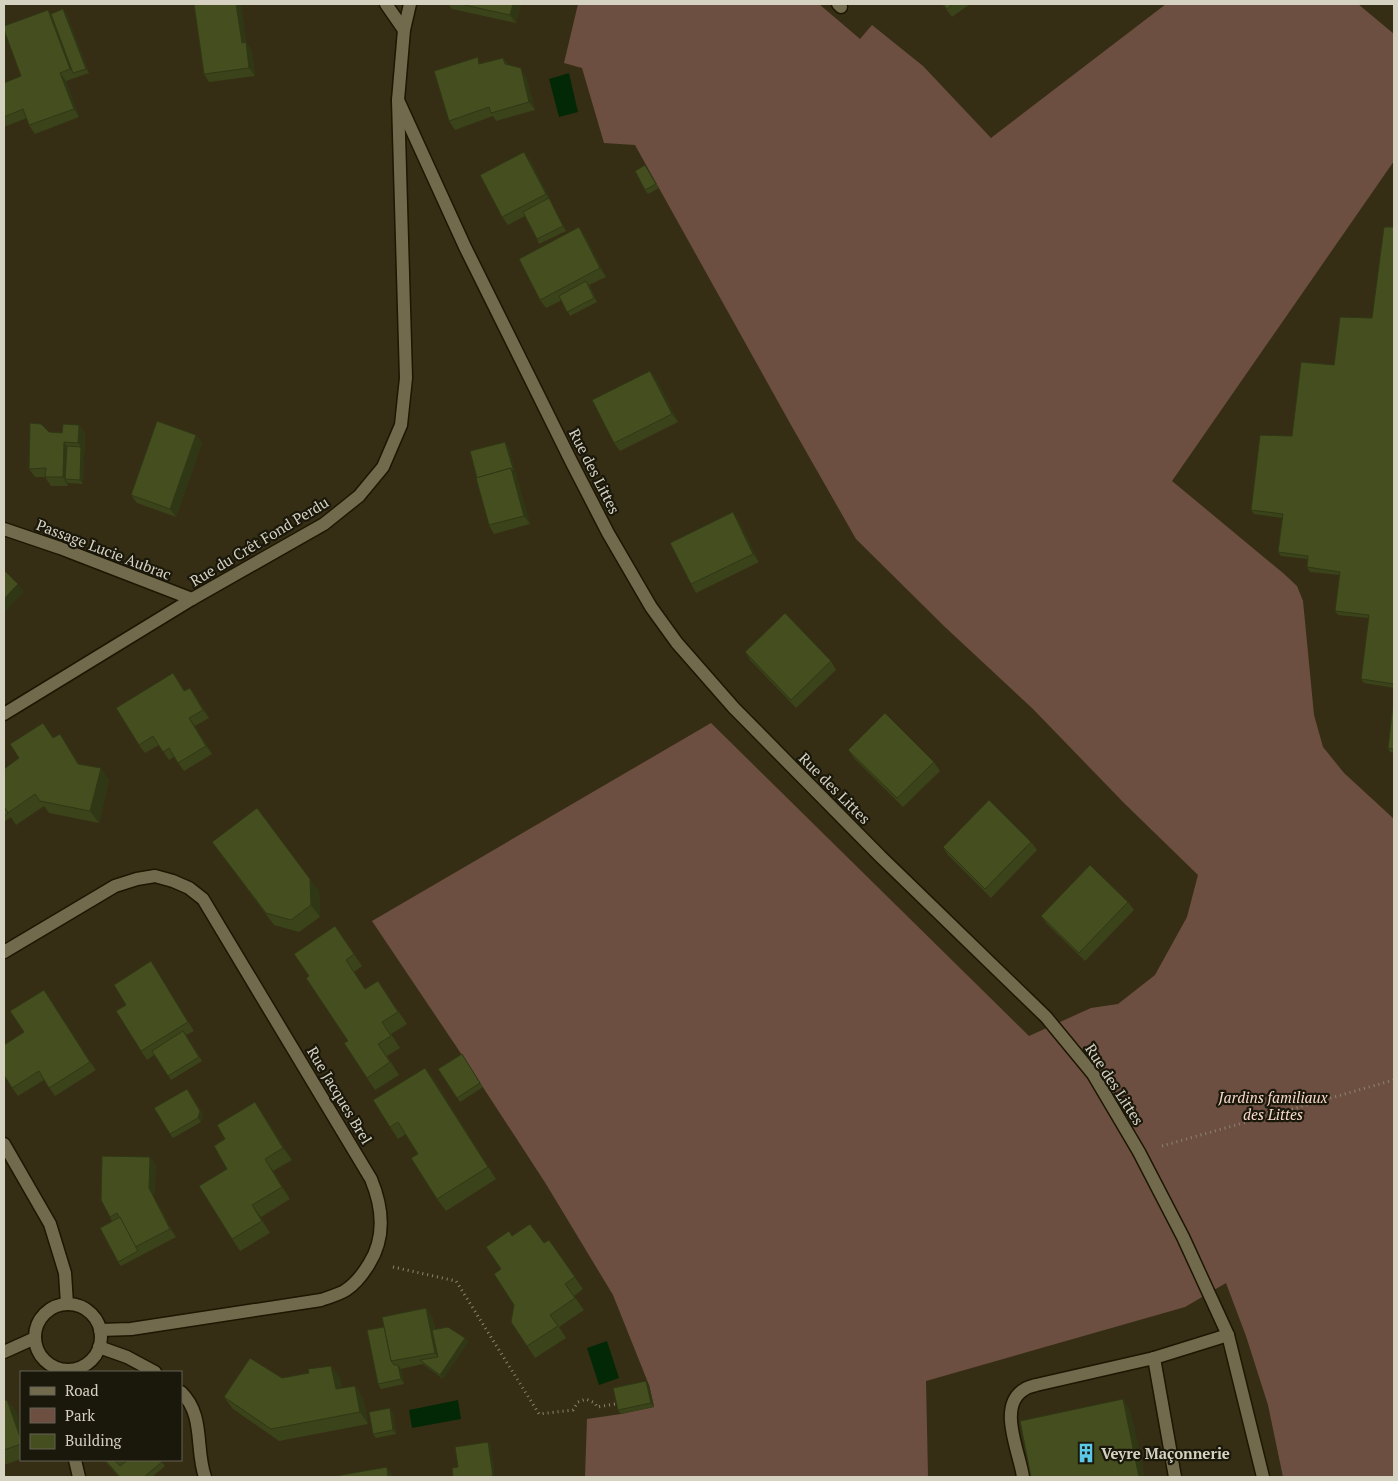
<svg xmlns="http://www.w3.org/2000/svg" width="1398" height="1481" viewBox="0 0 1398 1481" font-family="'PT Serif',serif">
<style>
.green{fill:#6d4f41}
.water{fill:#032806}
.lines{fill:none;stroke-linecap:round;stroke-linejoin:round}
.minor-casing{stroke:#1d1600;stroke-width:15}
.path{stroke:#8b8570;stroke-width:3;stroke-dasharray:1 4;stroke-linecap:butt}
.minor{stroke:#716a4d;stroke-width:12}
.wall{fill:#3a431a}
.shaded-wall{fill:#303715}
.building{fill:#444e1e;stroke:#303715}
.labels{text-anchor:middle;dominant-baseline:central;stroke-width:4.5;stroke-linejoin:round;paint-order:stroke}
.street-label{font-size:15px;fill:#d6d2c2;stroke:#1a170b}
.park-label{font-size:15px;font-style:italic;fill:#f9d9cb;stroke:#1a170b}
.poi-label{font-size:15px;font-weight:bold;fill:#d6d2c2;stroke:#1a170b;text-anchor:start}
</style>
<rect width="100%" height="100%" fill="#362e14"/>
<polygon class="green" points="578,4 819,4 860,39 872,25 923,66 991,138 1166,4 1358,4 1394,34 1394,161 1172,481 1283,573 1297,586 1303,601 1314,715 1323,747 1344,773 1394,819 1394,1477 1283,1477 1268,1405 1246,1336 1226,1283 1185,1307 926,1381 928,1477 585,1477 587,1419 621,1414 654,1407 649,1385 613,1295 546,1184 464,1058 372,921 711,723 1029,1036 1091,1008 1118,1004 1155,975 1187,917 1198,875 1124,803 1033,709 945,627 856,539 791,425 635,145 604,143 582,68 564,63"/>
<g class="water">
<polygon points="569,73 578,112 559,117 549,79"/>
<polygon points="607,1341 619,1378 599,1385 587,1348"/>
<polygon points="458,1400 461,1419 412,1428 409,1410"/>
</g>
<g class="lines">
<defs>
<g id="minor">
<polyline points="386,4 404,30"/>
<polyline points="838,4 841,7"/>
<polyline points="398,100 465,247 572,463 608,533 651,607 677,643 734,708 881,857 1046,1017 1093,1074 1139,1152 1183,1237 1228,1335 1263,1477"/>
<polyline points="4,529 60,548 192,599"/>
<polyline points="4,714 192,599 324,524 359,496 383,467 401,425 406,378 398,100 404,30 410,4"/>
<path d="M4 952 115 886 137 879 155 876 173 881 189 888 203 899 371 1179C383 1208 386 1237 369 1264 363 1274 355 1284 346 1290 338 1295 329 1297 321 1300L131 1329 100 1330"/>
<polyline points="4,1144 50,1224 65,1273 67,1304"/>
<circle cx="68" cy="1337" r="33"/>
<polyline points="99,1347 127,1357 155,1372"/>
<polyline points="4,1352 35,1338"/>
<polyline points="1154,1358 1175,1477"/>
<path d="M181 1392C205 1415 195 1449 205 1477"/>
<polyline points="75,1460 79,1477"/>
<path d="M1023 1477C1020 1453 996 1405 1025 1389 1028 1387 1033 1386 1036 1385L1154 1358 1228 1335"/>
</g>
</defs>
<use href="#minor" class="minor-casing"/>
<g class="path">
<polyline points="1162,1146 1394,1080"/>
<polyline points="393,1267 456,1281 539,1414 573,1410 578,1402 586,1399 595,1403 597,1407 615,1404"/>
</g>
<use href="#minor" class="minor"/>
</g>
<g class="wall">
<polygon points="194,4 241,4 246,43 252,51 255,76 209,82 204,74"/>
<polygon points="448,4 521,4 516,23 452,9"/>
<polygon points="942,4 970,4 952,17"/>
<polygon points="48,10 51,14 66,13 89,73 66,81 79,117 35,134 29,125 27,118 4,127 4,83 21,76"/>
<polygon points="503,58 508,65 526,77 535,110 496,121 493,116 455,130 449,121 482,64"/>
<polygon points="530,160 566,231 539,244 537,239 525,216 508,225 502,217"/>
<polygon points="648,169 659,188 648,194 645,190"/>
<polygon points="579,227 585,236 606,277 589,285 597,302 570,316 562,300 546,308 540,300"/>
<polygon points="1394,227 1394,688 1364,683 1361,679 1369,618 1338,615 1335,611 1340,575 1310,572 1307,567 1308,559 1281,556 1278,552 1282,518 1254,514 1251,510 1292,436 1334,365 1372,318"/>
<polygon points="656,379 678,422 620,451 614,443"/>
<polygon points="79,425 85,433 83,484 68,483 68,486 51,486 45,477 35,477 29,469 49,432 62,433"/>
<polygon points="196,435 202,443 176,517 137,503 131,495"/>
<polygon points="508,446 530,524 494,534 489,525 477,478"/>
<polygon points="738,520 759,562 696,593 691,584"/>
<polygon points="745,652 831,661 836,670 796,708 750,660"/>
<polygon points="173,673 185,691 196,696 209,718 195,726 212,754 184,771 174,757 169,760 159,745 145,753 139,745"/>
<polygon points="1394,696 1394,753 1390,752 1388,748"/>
<polygon points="60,734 79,764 109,780 99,823 49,813 44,806 16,825 11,817 4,822 4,769"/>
<polygon points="848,750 934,762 940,771 903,807 854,758"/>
<polygon points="212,842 319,891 320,917 299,932 274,925"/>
<polygon points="1031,842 1037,850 991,898 948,855 943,847"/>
<polygon points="1128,902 1134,910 1085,961 1047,924 1041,916"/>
<polygon points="335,926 362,966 354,972 365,989 386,993 407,1024 391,1034 400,1048 387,1056 399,1075 375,1090 367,1078 348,1041 309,976"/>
<polygon points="151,961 194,1031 186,1035 202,1061 171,1080 154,1055 147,1060 141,1051 126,1005"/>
<polygon points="44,990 96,1070 55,1096 44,1080 18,1096 12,1088 24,1032"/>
<polygon points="462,1054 483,1087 460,1102 438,1069"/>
<polygon points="425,1068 434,1080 496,1179 446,1211 437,1199 418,1154 406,1134 398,1139 390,1127"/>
<polygon points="190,1093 203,1115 201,1122 173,1138 170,1134"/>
<polygon points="255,1102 263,1114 292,1160 273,1171 290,1199 261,1217 270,1233 240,1251 232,1239 225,1139"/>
<polygon points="150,1157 156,1166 154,1197 176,1237 121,1266 118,1262 112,1221 110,1217"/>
<polygon points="513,1236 544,1243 549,1240 583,1289 574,1296 584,1310 559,1327 566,1338 535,1358 527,1346 514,1305 501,1269"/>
<polygon points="426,1308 432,1317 435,1329 465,1338 468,1342 443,1379 423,1364 401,1369 404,1384 381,1389 378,1384 384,1327"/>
<polygon points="331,1366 340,1378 342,1388 355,1386 363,1398 368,1424 279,1441 233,1409 224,1397 282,1378 309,1373"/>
<polygon points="649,1385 654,1407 621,1414 618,1410"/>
<polygon points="7,1400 16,1412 21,1428 21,1459 4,1465 4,1401"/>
<polygon points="393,1413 396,1434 376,1438 373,1434"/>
<polygon points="104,1460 160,1460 165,1466 152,1477 119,1477"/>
</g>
<g class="shaded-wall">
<polygon points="236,4 241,4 246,43 252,51 255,76 249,68 242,43"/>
<polygon points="513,4 521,4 516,23 510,15"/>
<polygon points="63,9 66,13 89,73 86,69"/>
<polygon points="48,10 54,18 73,73 70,69"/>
<polygon points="521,68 526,77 535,110 529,102"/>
<polygon points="60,73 66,81 79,117 74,109"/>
<polygon points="524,152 530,160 566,231 563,226"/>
<polygon points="579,227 585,236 606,277 600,268"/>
<polygon points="650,371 656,379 678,422 672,414"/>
<polygon points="79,425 85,433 83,484 80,480 81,447 78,443"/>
<polygon points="196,435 202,443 176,517 170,509"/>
<polygon points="64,442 69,450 65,479 68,483 68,486 63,477"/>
<polygon points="505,442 508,446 530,524 524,516 511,468"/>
<polygon points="733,512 738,520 759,562 753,554"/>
<polygon points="18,584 24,592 4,613 4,599"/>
<polygon points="190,688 196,696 209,718 203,710"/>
<polygon points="189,718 195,726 212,754 206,746"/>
<polygon points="60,734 68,746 86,776 78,764"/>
<polygon points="101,768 109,780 99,823 90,811"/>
<polygon points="310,879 319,891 320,917 311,905"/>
<polygon points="44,990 50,998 96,1070 90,1062"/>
<polygon points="425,1068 434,1080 496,1179 488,1167"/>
<polygon points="190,1093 203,1115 201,1122 198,1118"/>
<polygon points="255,1102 263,1114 292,1160 283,1148"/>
<polygon points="150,1157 156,1166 154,1197 176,1237 170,1229 149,1188"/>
<polygon points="265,1159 273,1171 290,1199 282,1187"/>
<polygon points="252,1205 261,1217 270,1233 262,1221"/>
<polygon points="426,1308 432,1317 441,1361 435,1353"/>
<polygon points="465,1338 468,1342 443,1379 440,1375"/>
<polygon points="398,1365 401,1369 404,1384 401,1379"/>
<polygon points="331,1366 340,1378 345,1401 336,1389"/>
<polygon points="646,1381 649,1385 654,1407 651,1403"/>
<polygon points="355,1386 363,1398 368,1424 360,1412"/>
<polygon points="1123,1399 1131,1412 1145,1477 1139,1477"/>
<polygon points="7,1400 16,1412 21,1428 21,1440"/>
<polygon points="390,1408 393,1413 396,1434 393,1430"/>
<polygon points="488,1442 491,1446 495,1477 494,1477 493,1476"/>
<polygon points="387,1467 393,1476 393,1477 388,1477"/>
</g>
<g class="building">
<polygon points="194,4 236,4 242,43 246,42 249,68 204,74"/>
<polygon points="460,4 513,4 510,15"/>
<polygon points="943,4 953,4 947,9"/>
<polygon points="63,9 86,69 73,73 51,14"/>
<polygon points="48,10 70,69 60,73 74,109 29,125 23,109 4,117 4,83 21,76 4,30 4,26"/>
<polygon points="478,57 479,64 503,58 505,64 521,68 529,102 491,113 489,107 449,121 434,71"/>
<polygon points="524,152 546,194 502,217 480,175"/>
<polygon points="645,165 656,184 645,190 635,171"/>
<polygon points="549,198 563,226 537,239 523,212"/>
<polygon points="579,227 600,268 540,300 519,259"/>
<polygon points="1384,227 1394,227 1394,684 1361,679 1369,615 1335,611 1340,572 1307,567 1308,556 1278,552 1283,514 1251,510 1260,435 1292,436 1301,362 1334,365 1340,317 1372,318"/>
<polygon points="586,281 594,298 567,312 559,296"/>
<polygon points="650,371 672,414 614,443 592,400"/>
<polygon points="157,421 196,435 170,509 131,495"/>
<polygon points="30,423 41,424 49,432 62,433 63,424 79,425 78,443 64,442 63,477 45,477 46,468 29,469"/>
<polygon points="505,442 514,472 511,468 477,478 470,451"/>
<polygon points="67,446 81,447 80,480 65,479"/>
<polygon points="511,468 524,516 489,525 476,478"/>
<polygon points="733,512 753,554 691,584 670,543"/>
<polygon points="4,570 18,584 4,599"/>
<polygon points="785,613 831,661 791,700 745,652"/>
<polygon points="173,673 184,691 190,688 203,710 189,718 206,746 178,763 169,748 163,752 153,736 139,745 116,708"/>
<polygon points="1394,696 1394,749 1388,748"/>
<polygon points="885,713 934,762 897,798 848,750"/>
<polygon points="43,723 53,738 60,734 78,764 101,768 90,811 40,801 35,794 8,813 4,807 4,769 19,758 10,744"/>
<polygon points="989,800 1031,842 985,889 943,847"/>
<polygon points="4,807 8,813 4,816"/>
<polygon points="257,808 310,879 311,905 291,920 266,913 212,842"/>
<polygon points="1090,865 1128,902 1079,953 1041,916"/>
<polygon points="335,926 354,954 346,960 365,989 378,981 398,1012 382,1022 391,1036 378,1044 390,1062 367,1078 344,1043 348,1041 306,978 309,976 294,954"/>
<polygon points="151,961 188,1022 141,1051 116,1011 126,1005 114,985"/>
<polygon points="44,990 90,1062 49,1088 39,1071 12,1088 4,1075 4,1045 24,1032 10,1011"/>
<polygon points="183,1031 199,1057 168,1076 152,1051"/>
<polygon points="462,1054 480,1083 457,1098 438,1069"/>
<polygon points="425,1068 488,1167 437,1199 411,1158 418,1154 398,1122 390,1127 373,1100"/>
<polygon points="187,1089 200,1111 198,1118 170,1134 154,1108"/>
<polygon points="255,1102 283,1148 265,1159 282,1187 252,1205 262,1221 232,1239 199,1186 227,1169 214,1146 225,1139 217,1125"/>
<polygon points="102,1156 150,1157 149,1188 170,1229 135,1247 117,1213 110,1217 101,1200"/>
<polygon points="120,1217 138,1251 118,1262 100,1228"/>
<polygon points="530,1224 544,1243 549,1240 575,1277 565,1284 575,1298 550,1315 558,1326 527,1346 511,1322 514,1305 494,1274 501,1269 486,1247 509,1231 512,1236"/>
<polygon points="426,1308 435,1353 391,1361 382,1317"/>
<polygon points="384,1327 391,1361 394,1365 398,1365 401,1379 378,1384 367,1330"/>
<polygon points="448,1327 465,1338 440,1375 420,1360 438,1357 432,1330"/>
<polygon points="250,1358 282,1378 309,1373 308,1369 331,1366 336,1389 355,1386 360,1412 271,1429 224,1397"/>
<polygon points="646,1381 651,1403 618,1410 613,1388"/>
<polygon points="1123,1399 1139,1477 1031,1477 1020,1421"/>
<polygon points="7,1400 21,1440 21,1444 4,1450 4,1401"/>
<polygon points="390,1408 393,1430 373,1434 369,1412"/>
<polygon points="488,1442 493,1476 485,1477 453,1477 452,1468 458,1467 455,1447"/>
<polygon points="105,1460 114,1460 120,1466 128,1460 160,1460 162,1462 144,1477 120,1477"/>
<polygon points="387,1467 388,1477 330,1477"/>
</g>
<defs>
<symbol id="building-bare" viewBox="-9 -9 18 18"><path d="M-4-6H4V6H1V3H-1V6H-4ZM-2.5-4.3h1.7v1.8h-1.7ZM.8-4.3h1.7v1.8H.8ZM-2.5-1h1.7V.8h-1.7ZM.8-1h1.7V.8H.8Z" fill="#5bc8e7" stroke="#1a170b" stroke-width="2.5" paint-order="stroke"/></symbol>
</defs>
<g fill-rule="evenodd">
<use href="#building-bare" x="1072" y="1439" width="28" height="28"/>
</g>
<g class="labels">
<g class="street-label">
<text transform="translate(595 471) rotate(63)">Rue des Littes</text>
<text transform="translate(259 541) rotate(-31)">Rue du Crêt Fond Perdu</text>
<text transform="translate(104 549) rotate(21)">Passage Lucie Aubrac</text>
<text transform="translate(835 788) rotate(45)">Rue des Littes</text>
<text transform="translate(1115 1084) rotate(57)">Rue des Littes</text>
<text transform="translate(340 1095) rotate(59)">Rue Jacques Brel</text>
</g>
<g class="park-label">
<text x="1273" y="1097">Jardins familiaux<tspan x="1273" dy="17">des Littes</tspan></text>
</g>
<g class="poi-label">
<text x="1101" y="1453">Veyre Maçonnerie</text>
</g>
</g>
<rect width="1398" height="1481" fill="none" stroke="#d6d2c2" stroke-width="10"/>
<rect x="20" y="1371" width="162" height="90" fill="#1a170b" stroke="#656254"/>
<rect x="30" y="1387" width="25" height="8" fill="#716a4d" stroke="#656254"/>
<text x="65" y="1396" font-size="15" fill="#d6d2c2">Road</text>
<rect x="30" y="1408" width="25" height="15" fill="#6d4f41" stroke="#656254"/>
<text x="65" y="1421" font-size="15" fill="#d6d2c2">Park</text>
<rect x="30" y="1434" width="25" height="15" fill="#444e1e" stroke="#656254"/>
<text x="65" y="1446" font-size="15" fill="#d6d2c2">Building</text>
</svg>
